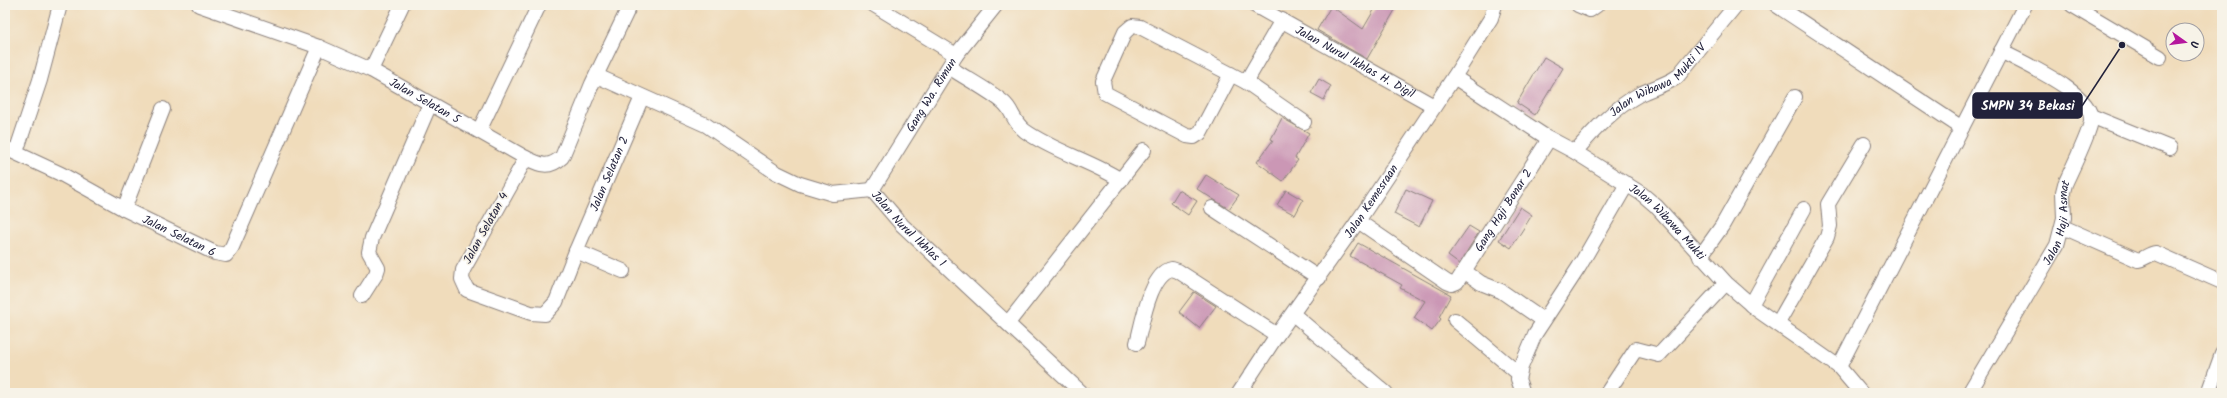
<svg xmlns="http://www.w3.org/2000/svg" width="2227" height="398" viewBox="0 0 2227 398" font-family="Kalam,sans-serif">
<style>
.building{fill:#cb97b5}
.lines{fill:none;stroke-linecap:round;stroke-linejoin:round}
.street-casing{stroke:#897f7b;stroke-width:16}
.street{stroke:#fff;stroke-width:14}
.labels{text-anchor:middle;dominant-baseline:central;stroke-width:3.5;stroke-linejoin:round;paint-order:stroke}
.street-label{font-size:12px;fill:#22223b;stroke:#f7f3e8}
.leader{fill:none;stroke:#22223b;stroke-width:1.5}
.callout-dot{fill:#22223b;stroke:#f7f3e8;stroke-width:1.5}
.callout{fill:#22223b;stroke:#22223b;stroke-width:1.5}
.callout-label{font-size:13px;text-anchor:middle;font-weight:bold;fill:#fff}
</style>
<rect width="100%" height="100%" fill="#f7f3e8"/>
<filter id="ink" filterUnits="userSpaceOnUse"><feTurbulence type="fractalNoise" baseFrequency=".025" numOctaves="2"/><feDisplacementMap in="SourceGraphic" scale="8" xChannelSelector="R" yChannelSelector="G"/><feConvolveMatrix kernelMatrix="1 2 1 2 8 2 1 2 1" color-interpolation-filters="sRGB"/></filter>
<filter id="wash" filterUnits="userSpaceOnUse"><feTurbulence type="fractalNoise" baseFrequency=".012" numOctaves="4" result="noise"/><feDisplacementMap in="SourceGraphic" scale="16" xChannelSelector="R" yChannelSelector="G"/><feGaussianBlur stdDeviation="0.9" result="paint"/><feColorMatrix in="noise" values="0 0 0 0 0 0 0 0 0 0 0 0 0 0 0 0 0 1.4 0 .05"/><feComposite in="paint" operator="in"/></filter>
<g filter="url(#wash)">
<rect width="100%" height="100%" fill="#f0dcbb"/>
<g id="blocks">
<g class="building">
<polygon points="1377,5 1386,5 1395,10 1367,59 1317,30 1331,6 1363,29"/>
<polygon points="1544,57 1563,68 1535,115 1517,103"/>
<polygon points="1319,79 1331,86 1324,100 1311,93"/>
<polygon points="1282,118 1309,133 1295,158 1298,160 1283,181 1257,162 1273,140 1271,139"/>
<polygon points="1206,175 1239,195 1229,209 1197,189"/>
<polygon points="1406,189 1432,201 1419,227 1394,214"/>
<polygon points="1179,190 1197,201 1188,215 1171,203"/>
<polygon points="1286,190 1303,200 1295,215 1277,205"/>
<polygon points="1520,207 1532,215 1511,248 1499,240"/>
<polygon points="1469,226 1479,232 1459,264 1448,256"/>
<polygon points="1358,243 1451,295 1439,317 1441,319 1432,331 1414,318 1425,301 1400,288 1402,285 1350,256"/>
<polygon points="1194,292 1216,306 1199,328 1179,312"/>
</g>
</g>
</g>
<g filter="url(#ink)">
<use href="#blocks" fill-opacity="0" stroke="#897f7b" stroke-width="1"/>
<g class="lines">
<defs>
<g id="street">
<path id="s1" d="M199 5 319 47 371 70 526 158C540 165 549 169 562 157L592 84 630 5"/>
<polyline points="874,5 956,55"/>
<path id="s2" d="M1254 5 1434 106"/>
<polyline points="1578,5 1590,10 1597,5"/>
<polyline points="1776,5 1962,128"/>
<polyline points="2072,5 2160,57"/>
<path d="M949 67C967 79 987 89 1003 102 1013 110 1012 121 1025 131 1055 152 1091 161 1121 180"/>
<polyline points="371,70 402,5"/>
<polyline points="1231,74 1200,133 1194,137 1187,136 1105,93 1103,81 1125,32 1132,26 1140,27 1246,82 1282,20"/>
<path id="s3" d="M597 76 706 125 775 172 800 184 833 194 872 190 902 225 1082 393"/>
<path id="s4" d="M1454 77 1543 135 1575 152 1642 194 1656 206 1726 283 1756 309 1839 367 1861 393"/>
<polyline points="1246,82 1304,122"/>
<polyline points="2091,116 2170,148"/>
<polyline points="479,131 539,5"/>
<path id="s5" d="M5 148 61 174 124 209 215 253 226 255 232 247 319 47"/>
<polyline points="16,152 40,80 60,5"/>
<path id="s6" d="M1575 152C1594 130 1614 108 1640 94 1652 88 1665 85 1677 77L1736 5"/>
<polyline points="526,158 463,270 462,279 467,290 531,313 545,314 556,302 576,251 623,271"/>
<path id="s7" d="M872 190 956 55 996 5"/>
<polyline points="1212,208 1319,278"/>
<polyline points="124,209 163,109"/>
<path id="s8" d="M1358 221 1447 282 1452 284 1457 282 1549 139"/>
<path d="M2063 227 2138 260C2145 259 2148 254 2156 253L2222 282"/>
<path id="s9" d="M576 251 642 97"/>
<polyline points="1700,257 1722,226 1795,97"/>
<polyline points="1464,271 1481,283 1501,291 1543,320"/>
<polyline points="362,296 376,274 378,268 369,252 372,238 430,104"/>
<polyline points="1751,305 1804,209"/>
<polyline points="1293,314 1386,393"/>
<polyline points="1455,320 1519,374"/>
<polyline points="1008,323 1144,150"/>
<polyline points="1778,323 1827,237 1830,226 1828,204 1864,144"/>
<path d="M1137 343C1142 325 1150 273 1172 269L1178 271 1277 335"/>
<polyline points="1839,367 2025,5"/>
<path id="s10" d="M1239 393 1277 335 1358 221 1454 77 1491 18 1495 5"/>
<polyline points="1523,393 1518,379 1521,367 1535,334 1579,267 1627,184"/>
<polyline points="1607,393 1636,349 1659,355 1726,283"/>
<path id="s11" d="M1969 393 2057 245 2064 218 2063 192 2065 184C2071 171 2090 132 2091 121 2094 93 2022 63 2001 51"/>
<polyline points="2208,393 2222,354"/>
</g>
</defs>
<use href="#street" class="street-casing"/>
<use href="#street" class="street"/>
</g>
</g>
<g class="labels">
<g class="street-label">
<text stroke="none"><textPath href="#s2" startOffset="116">Jalan Nurul Ikhlas H. Digil</textPath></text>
<text stroke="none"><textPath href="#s6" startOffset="111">Jalan Wibawa Mukti IV</textPath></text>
<text stroke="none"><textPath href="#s7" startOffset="112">Gang Wa. Rimun</textPath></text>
<text stroke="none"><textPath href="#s1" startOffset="246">Jalan Selatan 5</textPath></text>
<text stroke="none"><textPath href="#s9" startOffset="84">Jalan Selatan 2</textPath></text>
<text stroke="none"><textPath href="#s10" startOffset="233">Jalan Kemesraan</textPath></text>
<text stroke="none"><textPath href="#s8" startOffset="204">Gang Haji Bonar 2</textPath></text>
<text stroke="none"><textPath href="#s11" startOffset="194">Jalan Haji Asmat</textPath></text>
<text stroke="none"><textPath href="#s4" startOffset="259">Jalan Wibawa Mukti</textPath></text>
<text transform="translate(486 228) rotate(-61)">Jalan Selatan 4</text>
<text stroke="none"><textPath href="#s3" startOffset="358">Jalan Nurul Ikhlas 1</textPath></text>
<text stroke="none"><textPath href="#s5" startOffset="195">Jalan Selatan 6</textPath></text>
</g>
</g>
<path class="leader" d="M2122 45L2082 106"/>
<circle class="callout-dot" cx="2122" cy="45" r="4"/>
<rect class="callout" x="1973" y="93" width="109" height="25" rx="4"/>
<g class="callout-label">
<text x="2028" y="110">SMPN 34 Bekasi</text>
</g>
<rect width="2227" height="398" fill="none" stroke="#f7f3e8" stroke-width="20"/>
<g transform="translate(2185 42) rotate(104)"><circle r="19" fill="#f7f3e8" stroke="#a29fa3"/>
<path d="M0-3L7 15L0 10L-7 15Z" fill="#b5179e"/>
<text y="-6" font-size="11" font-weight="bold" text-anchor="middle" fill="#22223b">U</text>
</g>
</svg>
